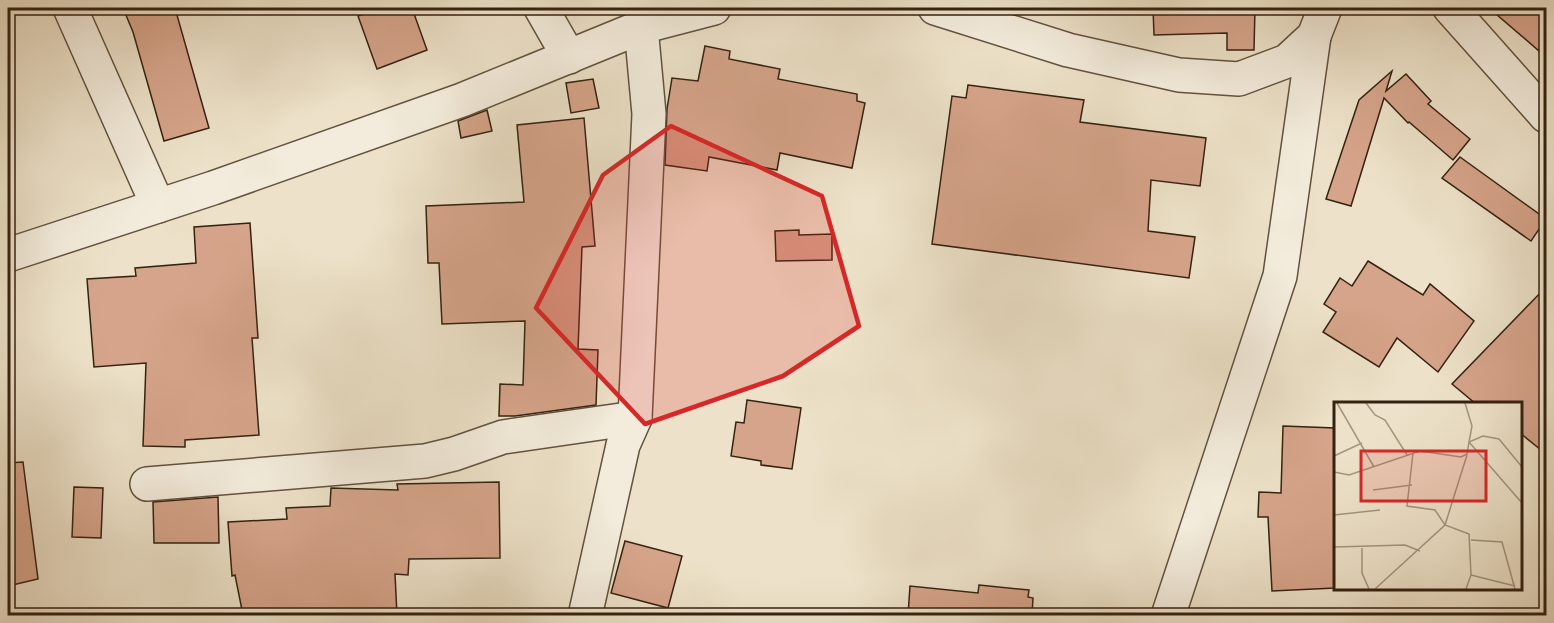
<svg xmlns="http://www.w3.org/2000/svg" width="1554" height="623" viewBox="0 0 1554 623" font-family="'IM FELL DW Pica',serif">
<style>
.building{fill:#d6a48a;stroke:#342210;stroke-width:1.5}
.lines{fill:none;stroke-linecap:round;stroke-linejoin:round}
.minor-casing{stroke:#62523e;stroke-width:36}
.minor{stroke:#f3ecdc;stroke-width:33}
.marked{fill:#d62828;fill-opacity:0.2;stroke:#d62828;stroke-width:4.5;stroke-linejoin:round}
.inset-road{fill:none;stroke:#a3957f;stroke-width:1.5}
.view{fill:#d62828;fill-opacity:0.15;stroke:#d62828;stroke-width:3}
.inset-edge{fill:none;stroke:#342210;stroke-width:3}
</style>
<rect width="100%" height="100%" fill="#ede2c9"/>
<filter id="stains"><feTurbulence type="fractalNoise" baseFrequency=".00333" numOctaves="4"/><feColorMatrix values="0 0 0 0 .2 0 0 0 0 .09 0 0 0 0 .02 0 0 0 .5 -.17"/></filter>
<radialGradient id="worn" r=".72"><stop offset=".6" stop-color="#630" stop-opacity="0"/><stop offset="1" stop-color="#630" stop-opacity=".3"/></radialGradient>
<g class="building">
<polygon points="123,8 175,8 209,128 164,141 133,32"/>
<polygon points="382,8 412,8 427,50 377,69 358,16"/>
<polygon points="1153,8 1255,8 1254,50 1227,50 1227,33 1154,35"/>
<polygon points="1489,8 1546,8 1546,57"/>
<polygon points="705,46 730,51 729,59 780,69 778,79 857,94 857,101 865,103 852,168 780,153 777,170 709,157 707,171 665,165 667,109 672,78 698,81"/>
<polygon points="1392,71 1386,91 1406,74 1431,101 1428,104 1470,139 1453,160 1409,122 1408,123 1384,98 1351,206 1326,199 1359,100"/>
<polygon points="593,79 599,108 571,113 566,83"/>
<polygon points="968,85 1084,100 1080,122 1206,138 1200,186 1151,180 1148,231 1195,237 1189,278 932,244 952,96 966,98"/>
<polygon points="487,110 492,131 461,138 458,121"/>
<polygon points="584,118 595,246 582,247 578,349 598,350 596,405 515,416 499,416 500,384 523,385 525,321 442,324 439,263 428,263 426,206 524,202 517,125"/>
<polygon points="1460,157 1546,219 1531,241 1442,178"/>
<polygon points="250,223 258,338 252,338 259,435 185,440 185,447 143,446 146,363 94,367 87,279 136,276 135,268 196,263 194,227"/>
<polygon points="799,230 799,235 832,234 832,260 776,261 775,231"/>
<polygon points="1368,261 1423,295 1430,284 1474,321 1438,372 1397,338 1379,367 1323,332 1336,312 1324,304 1340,278 1352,286"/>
<polygon points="1546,287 1546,454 1520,433 1520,404 1476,404 1452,384"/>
<polygon points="747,400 801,408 792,469 761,465 761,461 731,456 736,422 744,423"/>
<polygon points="1283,426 1335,428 1335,588 1272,591 1268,517 1258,517 1259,492 1281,493"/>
<polygon points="23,462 38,579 8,586 8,463"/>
<polygon points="499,482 500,558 409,559 408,575 395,574 397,615 243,615 235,575 232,576 228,522 287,519 286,508 330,506 331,488 398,490 397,484"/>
<polygon points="74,487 103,488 101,538 72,537"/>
<polygon points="218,497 219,543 154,543 153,502"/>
<polygon points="625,541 682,556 668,608 611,593"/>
<polygon points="979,585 1029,590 1028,597 1033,598 1032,615 908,615 910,586 978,593"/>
</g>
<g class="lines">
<defs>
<g id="minor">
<polyline points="70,8 158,206"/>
<polyline points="541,8 569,57"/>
<polyline points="935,8 1068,50 1179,75 1239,79 1287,61 1314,36 1325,8"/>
<polyline points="1450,8 1546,116"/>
<polyline points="8,255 213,188 462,100 641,27 714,8"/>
<polyline points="147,484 425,461 454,454 503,437 635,418"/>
<polyline points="585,616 623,445 635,418 649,114 641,27"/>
<polyline points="1168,616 1280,276 1314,36"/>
</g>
</defs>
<use href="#minor" class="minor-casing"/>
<use href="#minor" class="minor"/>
</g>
<path class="marked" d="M671 126 822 196 859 326 783 376 645 424 536 308 603 175Z"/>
<g transform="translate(1334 402)">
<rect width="188" height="188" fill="#ede2c9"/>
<path class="inset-road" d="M3 1 40 65M32 1 41 13 51 18 73 53M131 1 138 24 135 40 188 101M79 51 73 104 101 108 111 123 135 132 137 173 132 187M0 54 28 41M0 70 15 73 86 49 127 55 133 52 135 40 149 34 165 37 188 65M39 88 78 83M0 113 46 108M137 138 168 140 181 187M0 145 71 143 86 149M28 146V171L35 187M137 173 181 184M41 187 111 123 133 53"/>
<path class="view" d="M27 49H152V99H27Z"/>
<rect width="188" height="188" class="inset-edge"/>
</g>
<rect width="1554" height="623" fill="none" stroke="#ede2c9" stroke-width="30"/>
<rect x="9" y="9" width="1536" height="605" fill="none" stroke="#342210" stroke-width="3"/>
<rect x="15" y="15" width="1524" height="593" fill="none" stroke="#342210" stroke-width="1.5"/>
<rect width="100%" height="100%" filter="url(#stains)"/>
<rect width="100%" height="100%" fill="url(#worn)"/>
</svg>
